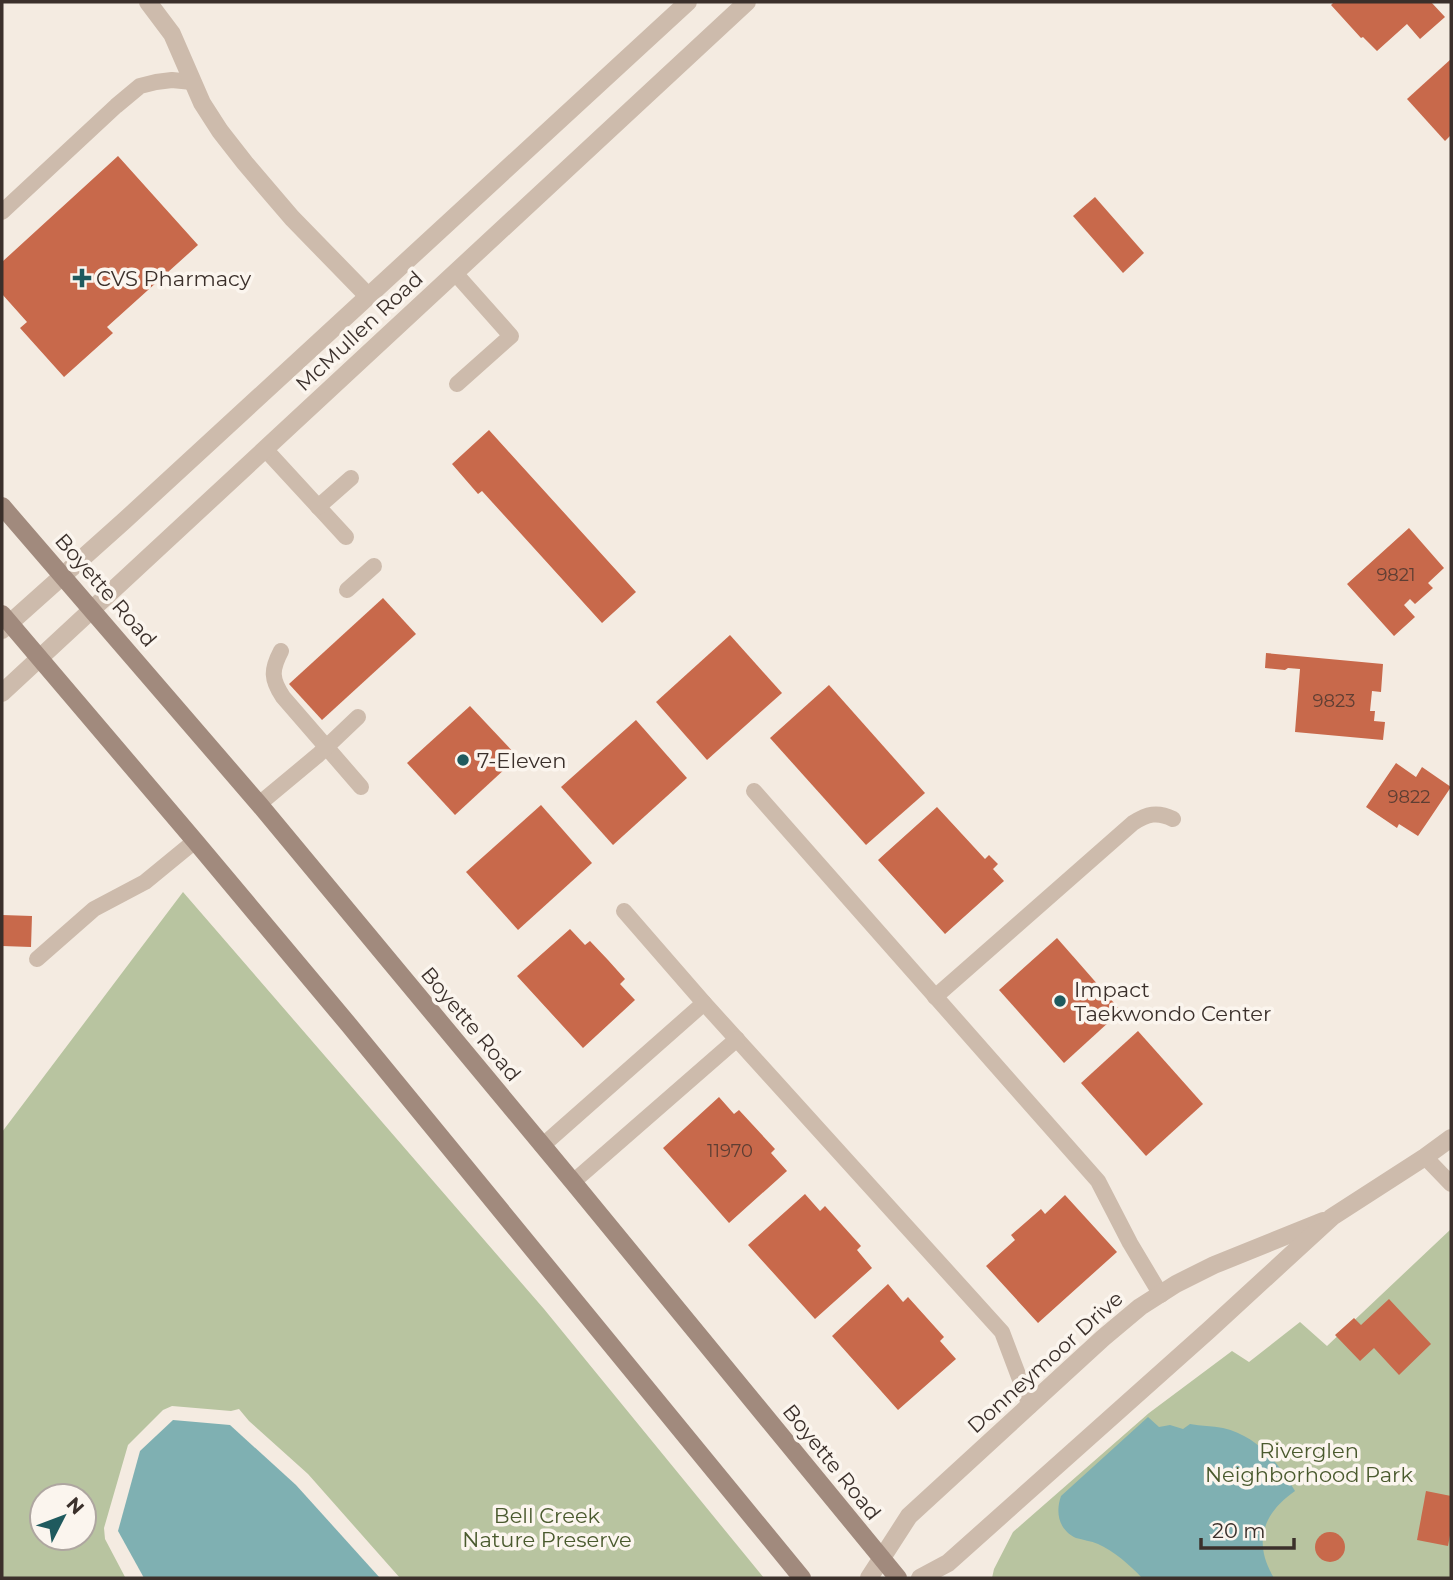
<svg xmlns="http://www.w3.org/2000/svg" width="1453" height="1580" viewBox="0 0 1453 1580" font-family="Montserrat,sans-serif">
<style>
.green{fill:#b8c4a0;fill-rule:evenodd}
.water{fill:#7fb0b2}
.building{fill:#c8694b}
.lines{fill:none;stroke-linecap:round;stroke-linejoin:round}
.service{stroke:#cdbbac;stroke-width:16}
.minor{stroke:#cdbbac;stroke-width:18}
.tertiary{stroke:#cdbbac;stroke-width:18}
.secondary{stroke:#a18a7d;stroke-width:18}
.poi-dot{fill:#1f5a5e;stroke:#fbf5ee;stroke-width:2.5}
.labels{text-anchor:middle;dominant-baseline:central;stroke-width:7;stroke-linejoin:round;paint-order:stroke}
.number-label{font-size:18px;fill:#5e3e33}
.poi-label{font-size:21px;fill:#3b302b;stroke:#fbf5ee;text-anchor:start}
.street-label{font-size:21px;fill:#3b302b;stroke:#fbf5ee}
.park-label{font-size:21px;fill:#4a5a2e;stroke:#fbf5ee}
</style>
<rect width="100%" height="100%" fill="#f4ebe1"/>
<g class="green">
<path d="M183 892 544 1309 764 1578H400L308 1474 249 1421 239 1409 231 1411 172 1406 163 1410 128 1445 104 1528 105 1539 125 1577 120 1578H2V1132ZM42 1496H84V1538H42Z"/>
<polygon points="1451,1229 1451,1578 992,1578 994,1569 1013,1532 1149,1413 1232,1351 1249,1362 1300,1322 1327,1346"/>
</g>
<g class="water">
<path d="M1148 1417 1159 1427 1170 1425 1183 1429 1190 1424C1201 1426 1212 1426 1223 1428 1257 1436 1278 1462 1295 1491 1262 1514 1253 1543 1274 1578H1142C1130 1565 1114 1551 1098 1544 1091 1541 1083 1540 1076 1538 1059 1530 1055 1513 1061 1496Z"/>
<polygon points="173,1420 230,1425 296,1485 380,1578 144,1578 118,1531 140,1451"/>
</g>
<g class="building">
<polygon points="1334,2 1431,2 1445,17 1420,39 1407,24 1377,51 1363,37 1361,38 1331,5"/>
<polygon points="1451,59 1451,135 1445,141 1407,99"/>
<polygon points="118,156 198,245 107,327 113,333 64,377 20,328 27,322 2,294 2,262"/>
<polygon points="1095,197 1144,253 1123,273 1073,216"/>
<polygon points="489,430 636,592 602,623 482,491 478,494 452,464"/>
<polygon points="1409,528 1444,568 1428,583 1433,588 1415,604 1410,599 1404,605 1415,617 1394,636 1347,584"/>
<polygon points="383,598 416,634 322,720 289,684"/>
<polygon points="730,635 782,693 707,760 656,702"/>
<polygon points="1266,653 1383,664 1381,692 1372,691 1370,711 1375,711 1374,721 1385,722 1383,740 1295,732 1300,669 1288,668 1285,670 1265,668"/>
<polygon points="829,685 925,793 866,845 770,738"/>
<polygon points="470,706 518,757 455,815 407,763"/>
<polygon points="636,720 687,778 613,845 561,787"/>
<polygon points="1396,763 1416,777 1422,767 1451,787 1418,836 1399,824 1397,828 1366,807"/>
<polygon points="541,805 592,863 518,930 466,872"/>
<polygon points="937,807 985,859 989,855 998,864 993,869 1004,881 945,934 878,860"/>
<polygon points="2,915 32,916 31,947 2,946"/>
<polygon points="570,929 585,945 590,941 608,960 625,979 620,984 635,1000 583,1048 517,976"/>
<polygon points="1057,938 1121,1011 1064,1063 999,990"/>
<polygon points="1138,1031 1203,1104 1146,1156 1081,1083"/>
<polygon points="719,1097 734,1114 739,1110 775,1149 771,1153 787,1171 729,1223 663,1148"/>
<polygon points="805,1194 820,1211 825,1206 861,1246 857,1250 872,1268 815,1319 748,1245"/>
<polygon points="1065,1195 1117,1252 1038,1323 986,1266 1015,1240 1011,1235 1041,1209 1045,1214"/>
<polygon points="888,1284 903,1302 908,1297 944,1337 940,1341 956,1359 898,1410 832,1336"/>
<polygon points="1389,1299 1431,1344 1399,1375 1374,1348 1360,1361 1335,1335 1354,1318 1361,1325"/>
<polygon points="1426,1491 1451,1496 1451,1530 1448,1546 1417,1540"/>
<circle cx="1330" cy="1547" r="15"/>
</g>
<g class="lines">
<g class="service">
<polyline points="2,212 116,106 140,86 156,82 172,80 192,82"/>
<polyline points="455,273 511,336 457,384"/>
<polyline points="265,449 346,537"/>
<polyline points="318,507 351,478"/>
<polyline points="347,590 374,566"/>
<path d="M281 651C271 670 271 679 283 697L361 787"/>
<polyline points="754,791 1098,1181 1130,1243 1161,1295"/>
<polyline points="259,804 318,755 358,717"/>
<polyline points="624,911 704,1003 1002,1332 1030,1406"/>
<polyline points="37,959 94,909 145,882 195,841"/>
<path d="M935 997 1133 823C1147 814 1157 811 1173 819"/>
<polyline points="542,1146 704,1003"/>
<polyline points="1425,1157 1451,1184"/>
<polyline points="573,1182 737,1039"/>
</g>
<polyline class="minor" points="148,2 172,34 202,103 220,131 245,163 292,218 368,296"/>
<g class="tertiary">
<polyline points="2,630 124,521 688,2"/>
<polyline points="2,693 747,2"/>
<polyline points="869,1578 909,1516 1103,1338 1140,1307 1176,1284 1214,1265 1323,1221"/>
<polyline points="920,1578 948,1563 1209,1330 1332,1217 1425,1157 1451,1138"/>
</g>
<g class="secondary">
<polyline points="2,506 259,804 573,1182 898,1578"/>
<polyline points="2,614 195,841 349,1025 802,1578"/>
</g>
</g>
<g class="poi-dot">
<path d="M78.5 267.5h7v7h7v7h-7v7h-7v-7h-7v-7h7z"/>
<circle cx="463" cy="760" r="7"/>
<circle cx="1060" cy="1001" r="7"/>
</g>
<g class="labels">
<g class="number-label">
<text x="1396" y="575">9821</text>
<text x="1334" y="701">9823</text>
<text x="1409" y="797">9822</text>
<text x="730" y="1151">11970</text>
</g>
<g class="poi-label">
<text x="96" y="278">CVS Pharmacy</text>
<text x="477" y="760">7-Eleven</text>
<text x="1074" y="989">Impact<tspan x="1074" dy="24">Taekwondo Center</tspan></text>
</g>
<g class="street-label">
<text transform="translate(359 331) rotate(-43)">McMullen Road</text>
<text transform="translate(106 590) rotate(49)">Boyette Road</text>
<text transform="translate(471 1024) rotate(50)">Boyette Road</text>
<text transform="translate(1045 1362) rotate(-42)">Donneymoor Drive</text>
<text transform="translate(832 1462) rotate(51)">Boyette Road</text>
</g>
<g class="park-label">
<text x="1309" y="1450">Riverglen<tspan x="1309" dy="24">Neighborhood Park</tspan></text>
<text x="547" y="1515">Bell Creek<tspan x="547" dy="24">Nature Preserve</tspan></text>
</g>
</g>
<rect width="1453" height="1580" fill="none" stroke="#3b302b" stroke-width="7"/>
<g transform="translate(63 1517) rotate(48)"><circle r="33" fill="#fbf5ee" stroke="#aea6a0" stroke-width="2"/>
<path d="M0-5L12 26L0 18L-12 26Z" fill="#1f5a5e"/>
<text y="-10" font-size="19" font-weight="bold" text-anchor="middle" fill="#3b302b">N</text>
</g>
<path d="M1201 1538v10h93v-10" fill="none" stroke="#3b302b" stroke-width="3.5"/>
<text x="1212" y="1538" font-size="21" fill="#3b302b" stroke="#fbf5ee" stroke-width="5" paint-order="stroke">20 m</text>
</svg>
